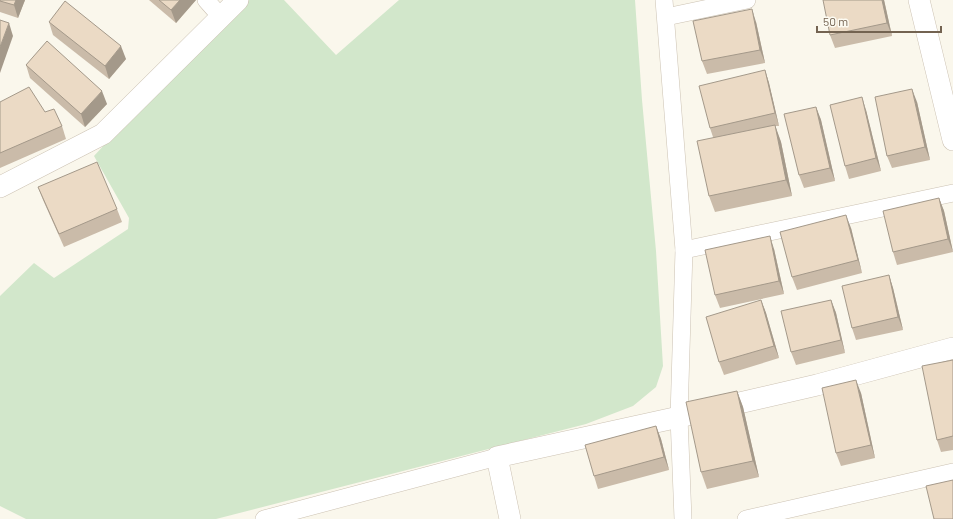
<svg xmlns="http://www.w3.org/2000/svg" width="953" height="519" viewBox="0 0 953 519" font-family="Barlow,sans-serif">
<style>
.green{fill:#d2e7cb}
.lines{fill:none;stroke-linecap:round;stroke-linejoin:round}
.minor-casing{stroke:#ccc2b3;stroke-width:18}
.tertiary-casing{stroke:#ccc2b3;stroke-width:22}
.minor{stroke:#fff;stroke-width:17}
.tertiary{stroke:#fff;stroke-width:21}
.wall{fill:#cabba9}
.shaded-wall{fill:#a4998a}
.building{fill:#ebdac5;stroke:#a4998a}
</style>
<rect width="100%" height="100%" fill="#faf7ec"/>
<polygon class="green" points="245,0 284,0 336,55 399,0 635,0 642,100 656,251 663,366 656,387 633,406 586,424 216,519 26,519 0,506 0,296 34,263 54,278 128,229 129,218 94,156 163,81"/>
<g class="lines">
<defs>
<g id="minor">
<polyline points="206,0 221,17"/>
<polyline points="664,0 684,250 679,417 683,519"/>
<polyline points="666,17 747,0"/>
<polyline points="684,250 953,193"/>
<polyline points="264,519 497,457"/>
<polyline points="746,519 953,472"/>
</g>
<g id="tertiary">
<polyline points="919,0 953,140"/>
<polyline points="0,187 103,134 238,0"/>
<polyline points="510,519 497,457 679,417 817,385 953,348"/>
</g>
</defs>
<use href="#minor" class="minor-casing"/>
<use href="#tertiary" class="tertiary-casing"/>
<use href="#minor" class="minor"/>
<use href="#tertiary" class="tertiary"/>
</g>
<g class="wall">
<polygon points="0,0 25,0 18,18 0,12"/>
<polygon points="149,0 196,0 176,23"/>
<polygon points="884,0 892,36 835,48 830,35"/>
<polygon points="49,22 126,59 109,79 53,35"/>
<polygon points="756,22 765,63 707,74 702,61"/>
<polygon points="26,65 107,104 85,127 30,78"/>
<polygon points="765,70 769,83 779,126 775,126 781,142 792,196 715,212 709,196 713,137 710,128"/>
<polygon points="0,102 45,112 62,126 66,139 0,168"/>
<polygon points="917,102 930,160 892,168 887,156"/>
<polygon points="816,107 821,120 835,181 804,188 799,175"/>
<polygon points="866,110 881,171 849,179 845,166"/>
<polygon points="38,187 117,209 122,222 64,247 43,200"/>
<polygon points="939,198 944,211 953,252 897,265 893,252"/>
<polygon points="851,228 862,273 797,290 792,277"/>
<polygon points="774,249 784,294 720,308 715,295"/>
<polygon points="889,275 893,288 903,330 856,340 852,328"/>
<polygon points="761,300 766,313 779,358 724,375 719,362"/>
<polygon points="831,300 836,313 845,353 796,365 791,352"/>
<polygon points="953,360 953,450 941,452 937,440"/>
<polygon points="737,391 743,407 759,477 707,489 701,472"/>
<polygon points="861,393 875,458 841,466 836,453"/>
<polygon points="656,426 661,439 669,470 598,489 594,476"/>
</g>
<g class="shaded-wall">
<polygon points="16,0 25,0 18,18 14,5"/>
<polygon points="180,0 196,0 176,23 171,10"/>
<polygon points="882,0 884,0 892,36 887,23"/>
<polygon points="752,9 756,22 765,63 760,50"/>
<polygon points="9,23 13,36 0,73 0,47"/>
<polygon points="121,46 126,59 109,79 105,66"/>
<polygon points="765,70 769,83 779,126 775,113"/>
<polygon points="912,89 917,102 930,160 925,147"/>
<polygon points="102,91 107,104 85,127 81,114"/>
<polygon points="862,97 866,110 881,171 876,158"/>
<polygon points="816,107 821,120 835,181 830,168"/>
<polygon points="775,125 781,142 792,196 786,180"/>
<polygon points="939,198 944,211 953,252 948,239"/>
<polygon points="846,215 851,228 862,273 858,260"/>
<polygon points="770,236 774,249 784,294 779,281"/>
<polygon points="889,275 893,288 903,330 898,317"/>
<polygon points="761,300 766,313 779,358 774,346"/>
<polygon points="831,300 836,313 845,353 841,340"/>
<polygon points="856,380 861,393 875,458 871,445"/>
<polygon points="737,391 743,407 759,477 753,461"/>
<polygon points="656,426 661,439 669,470 664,457"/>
</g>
<g class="building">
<polygon points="0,0 16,0 14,5 0,1"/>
<polygon points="159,0 180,0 171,10"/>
<polygon points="823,0 882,0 887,23 830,35"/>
<polygon points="65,1 121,46 105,66 49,22"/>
<polygon points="752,9 760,50 702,61 693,21"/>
<polygon points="0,20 9,23 0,47"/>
<polygon points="47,41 102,91 81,114 26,65"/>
<polygon points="765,70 775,113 710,128 699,86"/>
<polygon points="29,87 45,112 54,109 62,126 0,153 0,102"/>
<polygon points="912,89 925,147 887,156 875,97"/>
<polygon points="862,97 876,158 845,166 830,105"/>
<polygon points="816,107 830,168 799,175 784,114"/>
<polygon points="775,125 786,180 709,196 697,141"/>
<polygon points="97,162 117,209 59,234 38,187"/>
<polygon points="939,198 948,239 893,252 883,211"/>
<polygon points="846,215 858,260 792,277 780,232"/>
<polygon points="770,236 779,281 715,295 705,250"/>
<polygon points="889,275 898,317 852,328 842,286"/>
<polygon points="761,300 774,346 719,362 706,317"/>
<polygon points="831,300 841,340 791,352 781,311"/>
<polygon points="953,360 953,436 937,440 922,366"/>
<polygon points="856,380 871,445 836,453 822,388"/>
<polygon points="737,391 753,461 701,472 686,402"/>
<polygon points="656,426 664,457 594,476 585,445"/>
<polygon points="953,480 953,519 934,519 926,486"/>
</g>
<path d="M817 26v6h124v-6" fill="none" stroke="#736351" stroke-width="2"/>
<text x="823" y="26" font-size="12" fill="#736351" stroke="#fdfbf2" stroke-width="3" paint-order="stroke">50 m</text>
</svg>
